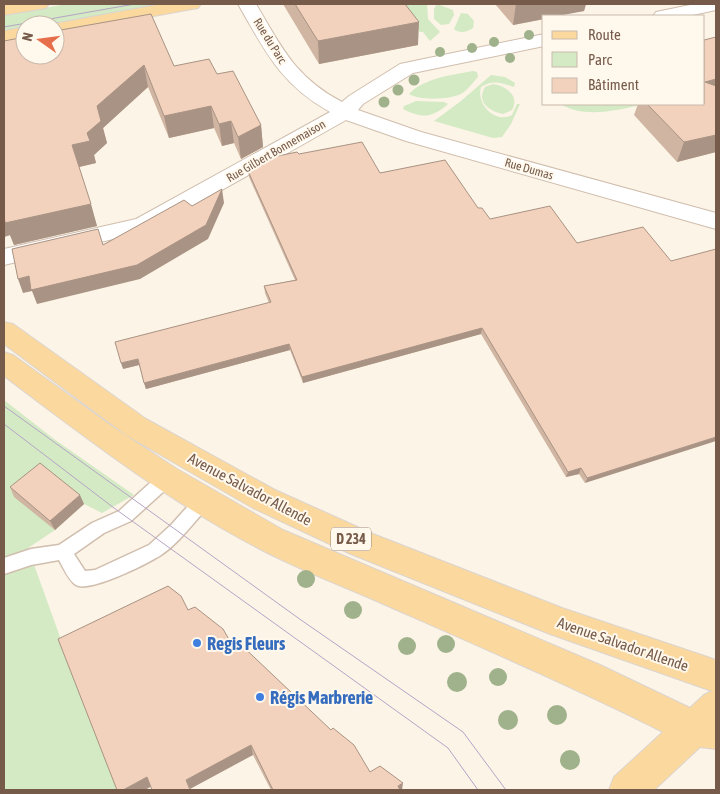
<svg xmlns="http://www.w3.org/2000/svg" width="720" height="794" viewBox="0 0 720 794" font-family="'Asap Condensed',sans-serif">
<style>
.green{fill:#d3eac4}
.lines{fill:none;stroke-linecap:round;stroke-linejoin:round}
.lane-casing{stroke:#d0beae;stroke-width:3}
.street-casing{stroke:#d0beae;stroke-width:2}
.primary-casing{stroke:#dbd4d0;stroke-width:2}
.lane{fill:#fff;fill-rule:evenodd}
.street{fill:#fff;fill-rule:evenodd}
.primary{fill:#fbd99e;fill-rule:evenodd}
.tram{stroke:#b6a4c6;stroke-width:1}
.tree{fill:#9fb28c}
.wall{fill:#d0b5a3}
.shaded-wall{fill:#a99384}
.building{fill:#f2d2bd;stroke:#a99384}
.shop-dot{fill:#3f7fe0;stroke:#fff8ec;stroke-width:2}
.labels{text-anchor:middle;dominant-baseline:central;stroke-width:4;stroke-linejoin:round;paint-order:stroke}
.far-street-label{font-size:12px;fill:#765a4a;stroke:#fff8ec}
.shield{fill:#fff8ec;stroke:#9f897b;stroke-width:1}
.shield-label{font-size:14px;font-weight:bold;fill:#765a4a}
.street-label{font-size:15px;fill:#765a4a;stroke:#fff8ec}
.near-shop-label{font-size:18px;font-weight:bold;fill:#366cbe;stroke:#fff8ec;text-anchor:start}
</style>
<rect width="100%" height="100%" fill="#fcf4e6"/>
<g class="green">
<polygon points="67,4 166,4 46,25 25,25 25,29 4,33 4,15"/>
<polygon points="399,4 427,4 428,19 440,32 430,41 423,32 420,32"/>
<polygon points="437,4 453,10 454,15 449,24 441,25 434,19 434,9"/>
<path d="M461 13 468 14 474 21 473 28C468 32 459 34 454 29Z"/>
<path d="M473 71 477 72 478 77C473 82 469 88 464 92 454 100 419 101 409 94 424 78 452 75 473 71Z"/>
<path d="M491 75 505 77 515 83 514 87C502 83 493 79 481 87 476 104 495 124 512 115L517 104H520L511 124 502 137 493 138 434 121 461 101Z"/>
<path d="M493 84C506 86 520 96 512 110L503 114C489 111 476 102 485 87Z"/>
<path d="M416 101 444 102 448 104C431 119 421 118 403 109L404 106Z"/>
<path d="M560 104H645C617 110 586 119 560 104Z"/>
<polygon points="4,400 54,439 134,495 102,513 84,504 55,530 28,548 65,651 120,790 4,790"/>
</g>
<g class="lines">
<defs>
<path id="lane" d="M167 471 173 473 175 478 173 483 131 521 104 533 74 554 85 571 95 570 149 545 171 525 197 496 203 494 209 496 211 501 209 506C194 522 179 543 161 555 147 564 89 593 76 585 69 581 63 567 59 560L31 565 4 574V558L31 549 59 545 92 523 119 511 161 473Z"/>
<g id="street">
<path d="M238 4H256C282 48 295 77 342 102L349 96 400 64 544 34V46L413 73 363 104 358 110 421 132 716 213V229L406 141 346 120 151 230 4 265V249L136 219 330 112C280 84 265 51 238 4Z"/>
<polygon points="695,4 716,4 716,10 688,16 653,16 656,12"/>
</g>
<g id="primary">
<polygon points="9,4 49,4 46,8 4,15 4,5"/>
<polygon points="162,4 201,4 198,8 192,9 55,34 55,25 48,25"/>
<polygon points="25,27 25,39 4,43 4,31"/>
<path d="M4 322 13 324 146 419 275 490 373 534 562 608 716 660V749L700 747 654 790H609L614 777 663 732C573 687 481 647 388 606 346 587 302 571 260 549 169 502 86 438 4 376V352L13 355 113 427 177 469 283 530 600 665 690 708 704 695 712 691 550 634 351 554 253 508 126 435 4 344Z"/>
</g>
</defs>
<use href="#lane" class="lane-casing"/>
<use href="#street" class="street-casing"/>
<use href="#primary" class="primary-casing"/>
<use href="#lane" class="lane"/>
<use href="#street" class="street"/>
<use href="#primary" class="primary"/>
<g class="tram">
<polyline points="4,27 135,4"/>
<polyline points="4,406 301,620 463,732 506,790"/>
<polyline points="4,424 114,508 448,748 478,790"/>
</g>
</g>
<g class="tree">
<circle cx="529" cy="35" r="5"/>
<circle cx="494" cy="42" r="5"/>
<circle cx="472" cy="48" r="5"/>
<circle cx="440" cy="52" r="5"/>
<circle cx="510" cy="58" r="5"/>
<circle cx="414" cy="80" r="5.5"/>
<circle cx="398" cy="90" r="5.5"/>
<circle cx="384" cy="102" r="5.5"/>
<circle cx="306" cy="579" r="9"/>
<circle cx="353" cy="610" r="9"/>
<circle cx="446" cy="644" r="9"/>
<circle cx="407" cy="646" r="9"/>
<circle cx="498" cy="677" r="9"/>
<circle cx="457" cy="682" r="10"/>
<circle cx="557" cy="715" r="10"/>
<circle cx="508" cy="720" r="10"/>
<circle cx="570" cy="760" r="10"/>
</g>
<g class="wall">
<polygon points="283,4 405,4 418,45 319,64"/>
<polygon points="495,4 586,4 584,11 544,16 544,19 513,25"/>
<polygon points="716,37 716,152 677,162 634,115 638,104 704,104"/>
<polygon points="4,41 174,66 217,74 261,125 263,147 241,159 234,143 222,146 214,128 169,138 148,87 103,128 107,143 94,155 96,163 79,167 97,226 14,245 10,235 4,237"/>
<polygon points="299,154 380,173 478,208 490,219 577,243 671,261 585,483 579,474 566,477 481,334 303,383 290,350 146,389 139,365 123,369 269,303 265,293 264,286 295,280 249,177 248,171"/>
<polygon points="10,487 84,504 55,530 14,497"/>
<polygon points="188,610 231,643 370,772 402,790 271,790 253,755 152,790"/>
</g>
<g class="shaded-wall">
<polygon points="516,4 586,4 584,11 558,16 544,16 544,19 513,25"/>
<polygon points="419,22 418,45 319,64 318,41"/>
<polygon points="144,65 148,87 103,128 107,143 94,155 96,163 79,167 72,145 87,133 97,106"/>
<polygon points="716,79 716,97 705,82"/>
<polygon points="211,106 214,128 169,138 164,116"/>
<polygon points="231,121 234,143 222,146 219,124"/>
<polygon points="261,125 263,147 241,159 238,137"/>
<polygon points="716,135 716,152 677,162 684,142"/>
<polygon points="222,189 224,203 208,239 140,279 37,304 32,291 23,293 18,279 29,276 137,265"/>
<polygon points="91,204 97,226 14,245 10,235 4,237 4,213"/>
<polygon points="482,328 481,334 303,383 302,377"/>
<polygon points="289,344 290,350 146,389 144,383"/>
<polygon points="138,359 139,365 123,369 121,363"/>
<polygon points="716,437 716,441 585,483 587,478"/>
<polygon points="581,468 579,474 566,477 568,472"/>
<polygon points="80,495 84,504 55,530 50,521"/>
<polygon points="251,745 253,755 190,789 186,780"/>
<polygon points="147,777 152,786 145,790 123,790"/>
<polygon points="403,783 402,790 398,790 398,786"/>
</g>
<g class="building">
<polygon points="295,4 405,4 419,22 318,41"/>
<polygon points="151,14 174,66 209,59 217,74 233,71 261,125 238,137 231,121 219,124 211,106 164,116 144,65 97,106 101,121 87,133 90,141 72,145 91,204 5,223 4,214 4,41 25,37 25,55 55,55 55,31"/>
<polygon points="716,37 716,79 705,82 716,86 716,135 684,142 647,104 704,104 704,40"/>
<polygon points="362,142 380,173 445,160 478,208 482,208 490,219 550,206 577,243 643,227 671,261 716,249 716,437 587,478 581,468 568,472 482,328 302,377 289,344 144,383 138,359 121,363 115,342 271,302 264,286 297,280 248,171 273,157 297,152 299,154"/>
<polygon points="222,189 206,225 137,265 31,290 29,276 18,279 12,249 98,229 103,245 184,200 192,206"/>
<polygon points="40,463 80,495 50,521 10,487"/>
<polygon points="168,586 181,596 188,610 195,607 223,629 231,643 237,641 331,730 333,728 354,745 370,772 380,766 403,783 398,786 400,790 273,790 251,745 186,780 190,790 152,790 147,777 123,790 117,790 58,639"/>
</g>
<g class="shop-dot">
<circle cx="197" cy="643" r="5"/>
<circle cx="260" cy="697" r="5"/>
</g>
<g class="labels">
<g class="far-street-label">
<text transform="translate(270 41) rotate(58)">Rue du Parc</text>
<text transform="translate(276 151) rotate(-30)">Rue Gilbert Bonnemaison</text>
<text transform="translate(529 169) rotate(16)">Rue Dumas</text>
</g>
<rect class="shield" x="331" y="527.5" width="40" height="23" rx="4"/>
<g class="shield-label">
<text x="351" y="539">D 234</text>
</g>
<g class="street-label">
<text transform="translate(250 489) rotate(28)">Avenue Salvador Allende</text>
<text transform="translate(623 644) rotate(19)">Avenue Salvador Allende</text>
</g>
<g class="near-shop-label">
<text x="207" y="643">Regis Fleurs</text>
<text x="270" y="697">Régis Marbrerie</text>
</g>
</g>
<rect width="720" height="794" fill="none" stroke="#765a4a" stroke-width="10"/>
<rect x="542" y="15" width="162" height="90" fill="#fff8ec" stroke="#c8b9ab"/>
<rect x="552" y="31" width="25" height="8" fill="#fbd99e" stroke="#c8b9ab"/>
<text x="588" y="40" font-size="15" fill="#765a4a">Route</text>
<rect x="552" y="52" width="25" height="15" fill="#d3eac4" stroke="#c8b9ab"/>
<text x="588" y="65" font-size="15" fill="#765a4a">Parc</text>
<rect x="552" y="78" width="25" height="15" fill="#f2d2bd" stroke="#c8b9ab"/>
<text x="588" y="90" font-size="15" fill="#765a4a">Bâtiment</text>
<g transform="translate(40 40) rotate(284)"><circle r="24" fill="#fff8ec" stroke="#c8b9ab"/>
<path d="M0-4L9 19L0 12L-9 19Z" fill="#e76e4a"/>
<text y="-8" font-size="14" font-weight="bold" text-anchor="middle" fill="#765a4a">N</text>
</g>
</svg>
